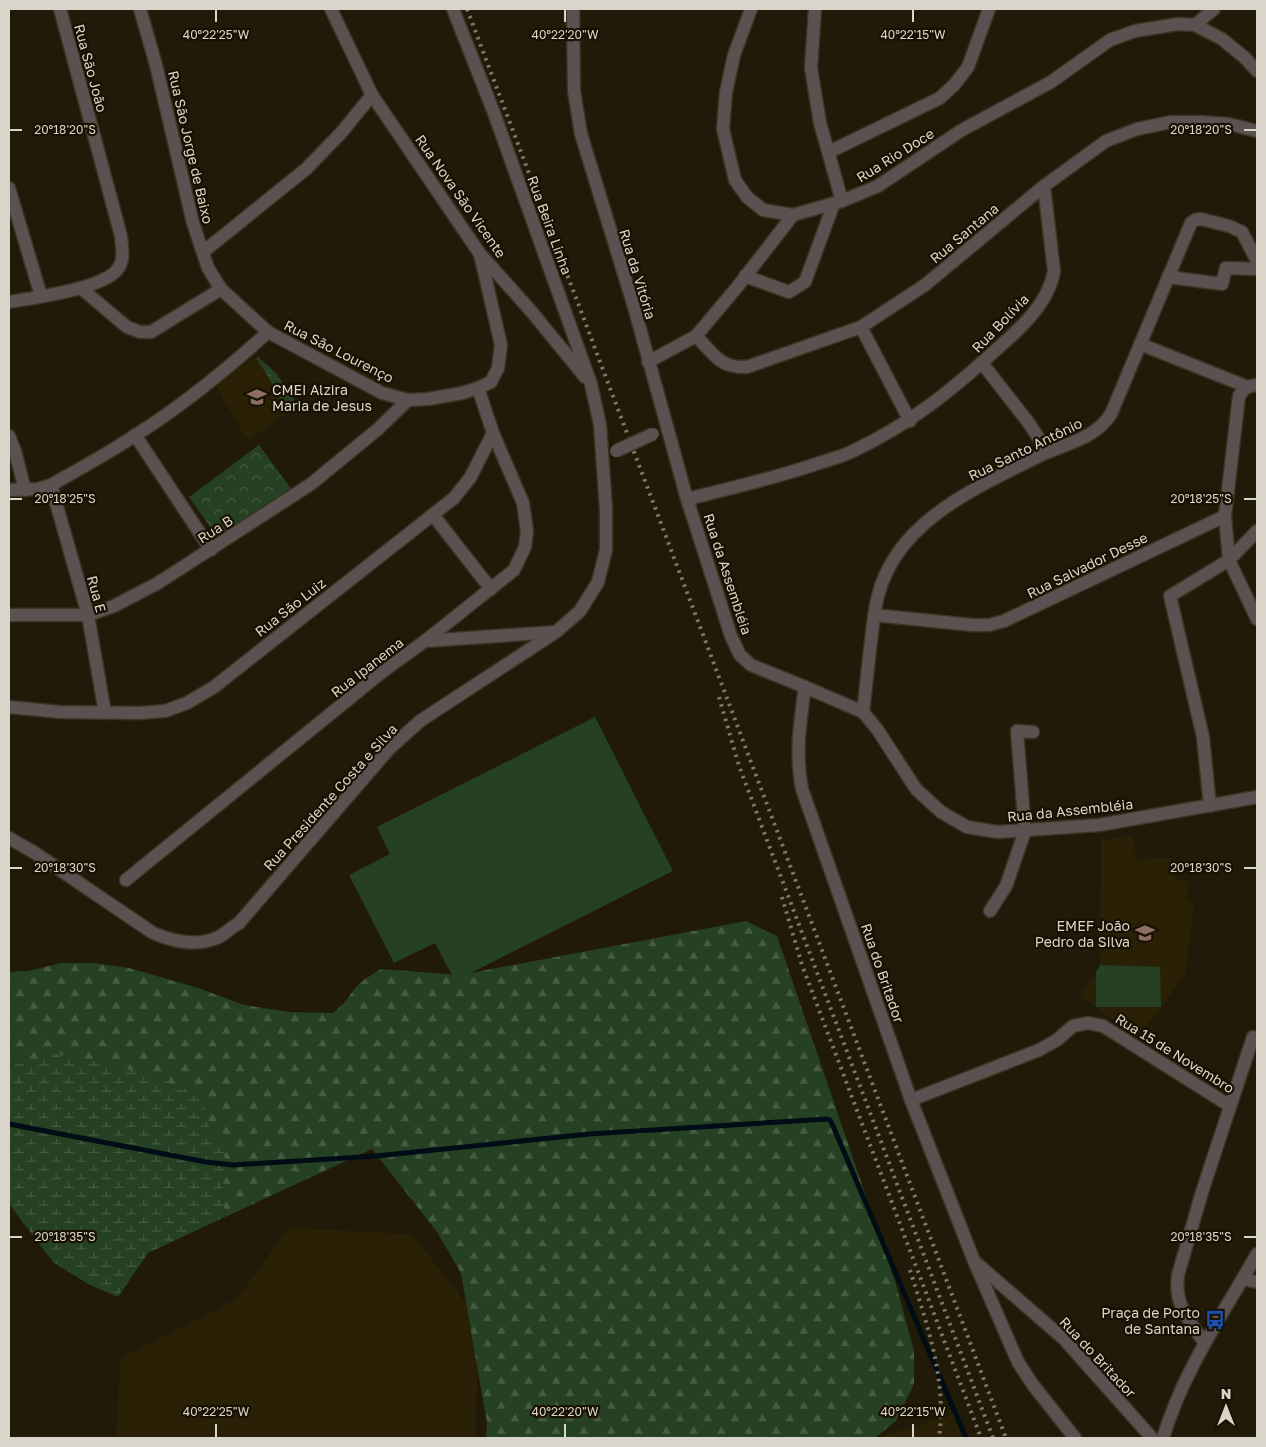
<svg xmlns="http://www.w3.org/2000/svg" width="1266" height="1447" viewBox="0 0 1266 1447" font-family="'Golos Text',sans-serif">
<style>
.built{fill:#2a2006}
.grass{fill:#264024}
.forest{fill:url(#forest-firs)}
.wetland{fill:url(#wetland-marsh)}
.park{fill:url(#park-crowns)}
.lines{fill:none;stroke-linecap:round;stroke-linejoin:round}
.stream{stroke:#000d17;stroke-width:5}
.minor-casing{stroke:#3b3423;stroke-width:15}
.tertiary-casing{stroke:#3b3423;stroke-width:15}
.minor{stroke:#5c5151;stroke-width:12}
.tertiary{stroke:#5c5151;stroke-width:12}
.rail{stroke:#7e7869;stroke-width:4;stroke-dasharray:2.5 5;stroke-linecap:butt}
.minor-bridge-casing{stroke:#3b3423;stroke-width:15;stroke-linecap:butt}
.minor-bridge{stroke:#5c5151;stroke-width:12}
.ticks{fill:none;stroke:#dad5ca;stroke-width:2}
.labels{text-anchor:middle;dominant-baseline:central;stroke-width:4.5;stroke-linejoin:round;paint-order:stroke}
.street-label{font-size:14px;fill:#dad5ca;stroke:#181102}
.poi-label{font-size:14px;fill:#dad5ca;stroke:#181102;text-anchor:end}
.ticks-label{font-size:12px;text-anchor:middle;fill:#dad5ca;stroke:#181102;stroke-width:4.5;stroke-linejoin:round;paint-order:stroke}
</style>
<defs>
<pattern id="forest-firs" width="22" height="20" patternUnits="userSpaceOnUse" patternTransform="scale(1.25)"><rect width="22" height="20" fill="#264024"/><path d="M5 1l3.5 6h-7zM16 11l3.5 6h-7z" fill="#455b42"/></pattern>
<pattern id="wetland-marsh" width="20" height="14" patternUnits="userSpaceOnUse" patternTransform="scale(1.25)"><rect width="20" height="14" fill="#264024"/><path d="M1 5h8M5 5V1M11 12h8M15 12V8" fill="none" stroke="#455b42"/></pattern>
<pattern id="park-crowns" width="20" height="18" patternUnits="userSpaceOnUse" patternTransform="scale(1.25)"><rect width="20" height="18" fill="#264024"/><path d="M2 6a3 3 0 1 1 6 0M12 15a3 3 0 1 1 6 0" fill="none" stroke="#455b42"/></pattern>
</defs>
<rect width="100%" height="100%" fill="#211a08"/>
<g class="built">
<polygon points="258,357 276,373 298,405 249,440 241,430 216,386 239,368"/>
<polygon points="1132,836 1137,860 1169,857 1177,880 1188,881 1187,901 1194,902 1186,973 1153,1018 1135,1036 1081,996 1100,965 1101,840"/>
<polygon points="288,1228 412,1234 480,1321 475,1438 116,1438 121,1357 238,1298"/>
<polygon points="955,1414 965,1438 877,1438"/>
</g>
<g class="grass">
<polygon points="276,373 298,405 287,412 269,378"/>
<polygon points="595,717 673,871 455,981 435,943 394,963 349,875 390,854 377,827"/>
<polygon points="1100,965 1160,967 1161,1007 1096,1007 1096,972"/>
</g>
<polygon class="forest" points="746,921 777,936 895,1281 914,1351 914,1384 896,1421 875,1438 486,1438 487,1423 461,1273 437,1232 372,1149 225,1217 222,1186 226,1176 219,1141 206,1121 205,1108 18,1064 9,1065 9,972 28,971 61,963 94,963 129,968 198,988 244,1005 289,1012 333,1013 346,1001 355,988 365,979 381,969 460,975"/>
<polygon class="wetland" points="56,1054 100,1062 161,1078 199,1099 205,1108 206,1121 219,1141 226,1161 226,1176 222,1186 225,1217 148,1253 118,1297 88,1284 53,1262 9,1204 9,1065 18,1064"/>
<g class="park">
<polygon points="258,357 276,373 269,378 256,358"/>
<polygon points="259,445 292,490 221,542 189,497"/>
</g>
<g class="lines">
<polyline class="stream" points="9,1124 206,1162 233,1165 376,1156 589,1134 827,1119 830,1120 833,1126 966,1438"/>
<defs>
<g id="minor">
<polyline points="140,9 156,65 193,223 208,268 221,289 268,332 382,393 408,400 428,399 462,393 478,388 491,382 498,368 501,345 480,254"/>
<polyline points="331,9 372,95 480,254 531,311 585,377"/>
<polyline points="751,9 734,55 726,92 723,129 735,180 747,197 763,210 793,215"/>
<polyline points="815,9 811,68 820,123 842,201"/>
<polyline points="1195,25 1214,9"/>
<polyline points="829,152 940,98 954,85 968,67 989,9"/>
<polyline points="9,188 41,296"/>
<polyline points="203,252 306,169 341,133 372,95"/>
<polyline points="745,276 789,292 805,282 834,203"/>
<polyline points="1168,277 1222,284 1226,268 1257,269"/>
<polyline points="82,289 127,327 140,332 151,332 221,289"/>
<path d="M9 302C33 298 101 289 117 270 125 261 122 248 121 236L60 9"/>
<polyline points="861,327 910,421"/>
<path d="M696 336C714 354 719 368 747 367L861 327 925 285 1044 186 1106 141 1137 129 1171 122H1200L1229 124 1257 131"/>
<polyline points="1140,344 1248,387"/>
<polyline points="648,362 696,336 738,286 793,215 842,201 878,186 962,130 1051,82 1110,40 1135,31 1178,24 1195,25 1222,39 1244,57 1257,71"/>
<polyline points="982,363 1028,422 1048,452"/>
<path d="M1257 385C1248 386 1244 388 1239 396L1225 516 1229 560 1257 619"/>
<polyline points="135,435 211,550"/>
<polyline points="9,436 15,451 25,490"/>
<polyline points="51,485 88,615 105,713"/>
<path d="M9 490 38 489 51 485C74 472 98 459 120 445 173 413 222 374 268 332"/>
<path d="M687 499C732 488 776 478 819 463 831 459 844 456 855 450 910 424 952 390 997 349 1020 329 1049 303 1054 271L1044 186"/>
<polyline points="433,515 491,589"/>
<polyline points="9,615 88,615 114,606 158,583 311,484 378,429 408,400"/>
<polyline points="874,615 972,625 989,625 1004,621 1225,516"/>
<polyline points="425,641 555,632"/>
<polyline points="805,687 863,712 877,729 916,789 941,812 967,827 998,832 1099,825 1257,797"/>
<polyline points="9,707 60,712 139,713 165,711 187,703 214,687 454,498 470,478 493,433 478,388"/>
<path d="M863 712C866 688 868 665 871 641 873 626 874 611 878 596 897 520 978 487 1041 455 1067 443 1095 439 1111 414L1191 223 1195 220 1201 219 1229 226 1242 232 1257 261"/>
<polyline points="1210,806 1203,737 1170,596 1229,560 1257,531"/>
<path d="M9 838 35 853 153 933C174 942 197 947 219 937 226 933 232 927 239 923L389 749 420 721 556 632 580 611 598 582 606 550V509L600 425 591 384 494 113 453 9"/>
<polyline points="126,880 382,672 425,641 514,570 525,547 527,531 523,503 493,433"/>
<polyline points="990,911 1006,886 1025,831 1017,731 1033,732"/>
<polyline points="911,1100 1039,1050 1057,1040 1073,1026 1088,1023 1103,1026 1230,1106"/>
<polyline points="974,1261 1064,1339 1152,1438"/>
<polyline points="1243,1279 1257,1282"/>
<path d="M1204 1342C1188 1319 1174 1305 1178 1275L1202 1192 1253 1037"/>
</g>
<g id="tertiary">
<path d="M573 9 574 91 581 134 634 307 687 499 731 636 740 655 751 665 805 687C800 722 795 754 802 789L911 1100 974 1261 1018 1362 1033 1385 1075 1438"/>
<path d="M1163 1438C1183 1371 1223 1314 1257 1254"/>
</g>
</defs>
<use href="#minor" class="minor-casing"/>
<use href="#tertiary" class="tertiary-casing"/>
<use href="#minor" class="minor"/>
<use href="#tertiary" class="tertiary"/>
<g class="rail">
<polyline points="467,9 1006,1438"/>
<polyline points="719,697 739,766 993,1438"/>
<polyline points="782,897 802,965 981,1438"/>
<path d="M910 1270C927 1325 947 1379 939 1438"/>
</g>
<defs>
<polyline id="minor-bridge" points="616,451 653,434"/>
</defs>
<use href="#minor-bridge" class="minor-bridge-casing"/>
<use href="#minor-bridge" class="minor-bridge"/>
</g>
<path class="ticks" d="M216 10V22M565 10V22M913 10V22M10 130H22M1244 130H1256M10 499H22M1244 499H1256M10 868H22M1244 868H1256M10 1237H22M1244 1237H1256M216 1424V1437M565 1424V1437M913 1424V1437"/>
<defs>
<symbol id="school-bare" viewBox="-9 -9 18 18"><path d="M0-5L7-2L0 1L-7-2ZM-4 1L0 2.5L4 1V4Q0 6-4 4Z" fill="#8d6e63" stroke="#181102" stroke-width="2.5" paint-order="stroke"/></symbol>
<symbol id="bus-bare" viewBox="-9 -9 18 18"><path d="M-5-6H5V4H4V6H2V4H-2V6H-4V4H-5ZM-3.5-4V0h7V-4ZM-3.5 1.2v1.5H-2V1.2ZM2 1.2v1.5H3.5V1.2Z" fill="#1a4fb4" stroke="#181102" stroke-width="2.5" paint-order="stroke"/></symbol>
</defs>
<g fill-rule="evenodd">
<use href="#school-bare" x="243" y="383" width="28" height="28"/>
<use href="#school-bare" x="1131" y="919" width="28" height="28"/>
<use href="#bus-bare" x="1201" y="1306" width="28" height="28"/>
</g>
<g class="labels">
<g class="street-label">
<text transform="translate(91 68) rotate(75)">Rua São João</text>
<text transform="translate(191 147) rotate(77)">Rua São Jorge de Baixo</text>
<text transform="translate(895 155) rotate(-32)">Rua Rio Doce</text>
<text transform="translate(461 196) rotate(55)">Rua Nova São Vicente</text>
<text transform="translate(550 225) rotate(70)">Rua Beira Linha</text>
<text transform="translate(964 233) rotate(-40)">Rua Santana</text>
<text transform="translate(638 274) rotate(73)">Rua da Vitória</text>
<text transform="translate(1000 323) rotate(-46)">Rua Bolívia</text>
<text transform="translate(339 351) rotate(27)">Rua São Lourenço</text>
<text transform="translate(1025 449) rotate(-26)">Rua Santo Antônio</text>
<text transform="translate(215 529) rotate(-33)">Rua B</text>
<text transform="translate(1087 565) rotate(-26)">Rua Salvador Desse</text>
<text transform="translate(728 574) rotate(72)">Rua da Assembléia</text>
<text transform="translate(97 594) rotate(75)">Rua E</text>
<text transform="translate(290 607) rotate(-38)">Rua São Luiz</text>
<text transform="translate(367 667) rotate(-38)">Rua Ipanema</text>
<text transform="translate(330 797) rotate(-48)">Rua Presidente Costa e Silva</text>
<text transform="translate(1070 810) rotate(-6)">Rua da Assembléia</text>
<text transform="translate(883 973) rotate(71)">Rua do Britador</text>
<text transform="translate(1175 1053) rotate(32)">Rua 15 de Novembro</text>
<text transform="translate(1098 1357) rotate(47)">Rua do Britador</text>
</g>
<g class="poi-label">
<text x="272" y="389" text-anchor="start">CMEI Alzira<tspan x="272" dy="16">Maria de Jesus</tspan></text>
<text x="1130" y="925">EMEF João<tspan x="1130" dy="16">Pedro da Silva</tspan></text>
<text x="1200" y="1312">Praça de Porto<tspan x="1200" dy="16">de Santana</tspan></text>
</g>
</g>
<g class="ticks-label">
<text x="216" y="39">40°22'25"W</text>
<text x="565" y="39">40°22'20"W</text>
<text x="913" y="39">40°22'15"W</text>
<text x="65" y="134">20°18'20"S</text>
<text x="1201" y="134">20°18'20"S</text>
<text x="65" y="503">20°18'25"S</text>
<text x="1201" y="503">20°18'25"S</text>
<text x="65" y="872">20°18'30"S</text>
<text x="1201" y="872">20°18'30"S</text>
<text x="65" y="1241">20°18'35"S</text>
<text x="1201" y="1241">20°18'35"S</text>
<text x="216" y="1416">40°22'25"W</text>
<text x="565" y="1416">40°22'20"W</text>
<text x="913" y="1416">40°22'15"W</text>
</g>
<rect width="1266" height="1447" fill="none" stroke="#dad5ca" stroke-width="20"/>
<g transform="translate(1226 1407)" stroke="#181102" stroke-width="4" paint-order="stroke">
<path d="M0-4L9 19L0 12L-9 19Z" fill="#dad5ca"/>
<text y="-8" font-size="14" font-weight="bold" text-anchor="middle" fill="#dad5ca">N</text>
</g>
</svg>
